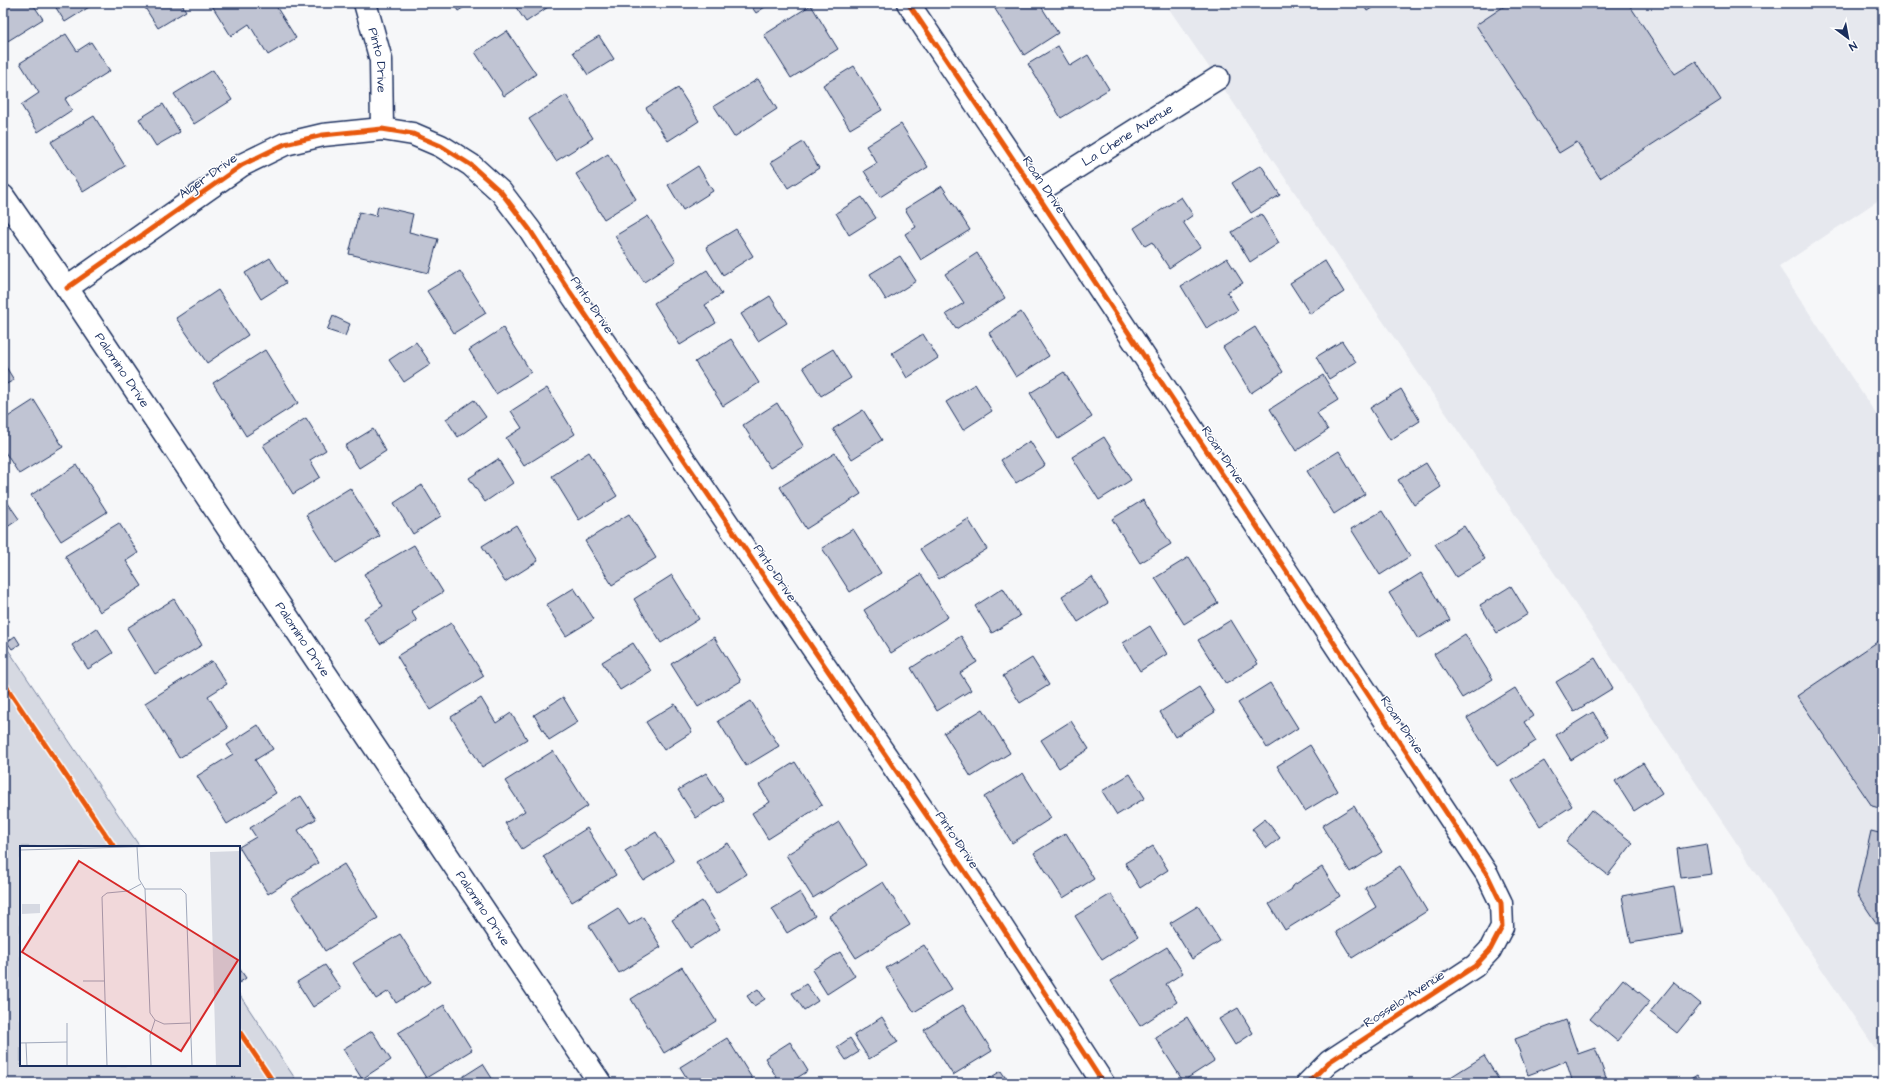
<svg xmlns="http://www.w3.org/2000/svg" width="1886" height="1086" viewBox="0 0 1886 1086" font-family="'Architects Daughter',sans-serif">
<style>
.built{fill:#e6e8ee}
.green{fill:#d6d9e2;stroke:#7884a0}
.building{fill:#c0c4d3;stroke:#1b2f5e}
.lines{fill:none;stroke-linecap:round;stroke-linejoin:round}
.street-casing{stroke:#1b2f5e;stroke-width:25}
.street{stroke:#fff;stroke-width:22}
.cycleway-casing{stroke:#fff;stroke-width:8}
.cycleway{stroke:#e8590c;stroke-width:5}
.labels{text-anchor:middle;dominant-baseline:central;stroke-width:3;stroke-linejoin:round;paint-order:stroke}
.street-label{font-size:13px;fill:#1b2f5e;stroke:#fff}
.inset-road{fill:none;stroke:#9ea7bb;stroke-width:1}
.view{fill:#d62828;fill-opacity:0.15;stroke:#d62828;stroke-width:2}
.inset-edge{fill:none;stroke:#1b2f5e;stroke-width:2}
</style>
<rect width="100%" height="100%" fill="#f6f7f9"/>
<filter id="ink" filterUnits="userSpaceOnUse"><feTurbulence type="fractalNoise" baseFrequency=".025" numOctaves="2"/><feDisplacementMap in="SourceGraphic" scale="8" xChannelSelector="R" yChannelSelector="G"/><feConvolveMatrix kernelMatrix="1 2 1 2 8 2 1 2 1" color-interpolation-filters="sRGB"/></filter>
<g filter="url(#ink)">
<polygon class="built" points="1165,3 1883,3 1883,197 1779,267 1883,425 1883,1060 1482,466"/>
<polygon class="green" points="3,642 140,847 21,847 21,1065 239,1065 239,994 298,1083 3,1083"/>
<g class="building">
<polygon points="3,3 32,3 43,19 3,44"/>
<polygon points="53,3 94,3 94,4 65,22"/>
<polygon points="142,3 181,3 186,11 158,28"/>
<polygon points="214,3 274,3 296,38 268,55 249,24 231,36 211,4"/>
<polygon points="453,3 471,3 458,11"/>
<polygon points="513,3 554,3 526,22"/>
<polygon points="749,3 771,3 756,13"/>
<polygon points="1005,3 1039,3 1058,33 1024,55 995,9"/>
<polygon points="1362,3 1380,3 1367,11"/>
<polygon points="1509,3 1628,3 1675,74 1696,61 1721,100 1600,178 1577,142 1559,153 1476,25"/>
<polygon points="811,5 838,49 791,78 764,35"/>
<polygon points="507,31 536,74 504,96 475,52"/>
<polygon points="66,34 77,51 91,42 110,71 65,99 72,110 38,132 21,105 39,93 20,63"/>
<polygon points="599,36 614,59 588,75 573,52"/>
<polygon points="1058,46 1070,66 1088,55 1109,89 1061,118 1028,64"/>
<polygon points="854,66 882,110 850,129 823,85"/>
<polygon points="213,70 232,100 194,124 174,94"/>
<polygon points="758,79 777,109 734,137 714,106"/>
<polygon points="678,88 699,121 668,141 646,108"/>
<polygon points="566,95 593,138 556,161 529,119"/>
<polygon points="163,104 180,132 156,146 139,119"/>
<polygon points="94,116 125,166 83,192 51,142"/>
<polygon points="901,124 928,167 880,197 864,171 877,163 866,146"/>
<polygon points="803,142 819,168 788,188 771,162"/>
<polygon points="608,154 636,199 604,219 576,174"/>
<polygon points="1261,165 1280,195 1251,213 1232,183"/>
<polygon points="698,166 713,191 683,210 668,185"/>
<polygon points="942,186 970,230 921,260 905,234 916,227 905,209"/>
<polygon points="862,197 876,218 849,235 836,213"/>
<polygon points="1181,197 1193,215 1183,222 1200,247 1169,268 1152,242 1145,246 1134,228"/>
<polygon points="378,206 413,214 409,232 438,239 429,273 349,254 359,212 376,216"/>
<polygon points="1261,214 1279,243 1250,262 1232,232"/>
<polygon points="648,216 676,261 644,282 615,236"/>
<polygon points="736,229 753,256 723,275 706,247"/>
<polygon points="977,253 1005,298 956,329 946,314 964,303 945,274"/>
<polygon points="900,256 916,281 886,300 870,274"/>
<polygon points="270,258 286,283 261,299 245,273"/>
<polygon points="1227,258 1243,283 1227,292 1238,310 1207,329 1181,286"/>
<polygon points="1325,261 1344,292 1310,314 1290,283"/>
<polygon points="707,270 722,294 705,305 716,323 680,345 654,303"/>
<polygon points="460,271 486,313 454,333 427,291"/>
<polygon points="218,290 248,335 207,363 176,318"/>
<polygon points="770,296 787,323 758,341 741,314"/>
<polygon points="1021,312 1049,356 1016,377 989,333"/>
<polygon points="333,316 350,324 345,336 327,330"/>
<polygon points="1255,327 1283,372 1251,393 1223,347"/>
<polygon points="503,328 531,372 496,394 469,350"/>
<polygon points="923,334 938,358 907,378 892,353"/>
<polygon points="731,339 759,383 723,406 695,362"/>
<polygon points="1342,341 1356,362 1329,379 1316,357"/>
<polygon points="416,342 431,364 404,382 389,360"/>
<polygon points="833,349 851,378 821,396 803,367"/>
<polygon points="265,350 298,403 246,436 213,383"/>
<polygon points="3,362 14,380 3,386"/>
<polygon points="1064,372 1092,417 1058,439 1030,393"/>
<polygon points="1323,375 1338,400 1317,413 1328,430 1296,451 1270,409"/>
<polygon points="975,384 992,411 963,430 946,402"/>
<polygon points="547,388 575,434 524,466 506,438 522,428 511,411"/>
<polygon points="1401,389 1420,421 1390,440 1370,408"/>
<polygon points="34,400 63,447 19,474 3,449 3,420"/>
<polygon points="474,400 486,417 458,437 446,419"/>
<polygon points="777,403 804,447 770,468 743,425"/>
<polygon points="863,410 882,440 852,459 833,429"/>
<polygon points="306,418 326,450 310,460 320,477 293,494 263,445"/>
<polygon points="373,429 386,451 359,468 345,446"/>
<polygon points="1104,437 1131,480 1099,500 1072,457"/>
<polygon points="1030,441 1045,465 1016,483 1001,460"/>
<polygon points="1339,451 1365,494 1334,514 1307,471"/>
<polygon points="589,452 617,496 579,520 552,476"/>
<polygon points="835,453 861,494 806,529 780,487"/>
<polygon points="498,459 513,483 485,502 469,478"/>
<polygon points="1426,463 1441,487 1414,505 1398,480"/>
<polygon points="77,465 107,512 61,541 31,495"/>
<polygon points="422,485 441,516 413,534 394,503"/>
<polygon points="350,488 380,536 336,563 306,515"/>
<polygon points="3,496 19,519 3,530"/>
<polygon points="1143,500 1171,544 1140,563 1112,519"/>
<polygon points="1382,511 1410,556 1380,575 1351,529"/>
<polygon points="629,514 656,558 612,585 585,541"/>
<polygon points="968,519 987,549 939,579 920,549"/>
<polygon points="119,523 138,553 126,561 142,586 100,612 65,556"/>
<polygon points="516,525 538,561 505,582 482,546"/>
<polygon points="1464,526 1485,559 1456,577 1435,544"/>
<polygon points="853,529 881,573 850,592 822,548"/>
<polygon points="414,545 443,592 411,611 417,621 380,644 364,618 383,606 364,574"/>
<polygon points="1189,557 1218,603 1184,624 1155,578"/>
<polygon points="1421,573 1450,620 1418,639 1389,593"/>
<polygon points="921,574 948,617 891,653 864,610"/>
<polygon points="672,575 699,619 661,643 634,599"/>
<polygon points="1092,577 1108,603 1078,622 1062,596"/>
<polygon points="1511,586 1528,614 1497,633 1480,605"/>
<polygon points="574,588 594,619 566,636 546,605"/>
<polygon points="1003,588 1020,616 992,633 975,606"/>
<polygon points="174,599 202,645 155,674 127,628"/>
<polygon points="1231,620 1258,664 1226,684 1198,640"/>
<polygon points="451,623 484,676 430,710 397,656"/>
<polygon points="1150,626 1167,654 1140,671 1123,643"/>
<polygon points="97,628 113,653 88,669 72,645"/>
<polygon points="1465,634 1493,679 1462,698 1434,654"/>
<polygon points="15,636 20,644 12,649 7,642"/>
<polygon points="961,636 977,662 960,673 971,690 937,711 911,668"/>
<polygon points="714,637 741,681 698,707 671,664"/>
<polygon points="1883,638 1883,809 1872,806 1797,696"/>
<polygon points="633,643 651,671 620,690 602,662"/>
<polygon points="1032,658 1049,685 1020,703 1003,676"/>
<polygon points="1595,658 1613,688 1574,712 1556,682"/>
<polygon points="212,661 227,684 208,696 228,728 179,758 145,703"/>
<polygon points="1270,683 1298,728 1267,748 1238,703"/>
<polygon points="1199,687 1215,712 1175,737 1160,712"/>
<polygon points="1515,688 1533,716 1524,722 1536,741 1497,766 1467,718"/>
<polygon points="563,697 578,722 549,740 534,715"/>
<polygon points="481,698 496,723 511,713 527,739 482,767 451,717"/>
<polygon points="751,701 779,746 746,766 718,721"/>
<polygon points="675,704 692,732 664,750 646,722"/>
<polygon points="983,709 1010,753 971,777 944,733"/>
<polygon points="1593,712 1608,737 1571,760 1556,735"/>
<polygon points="1071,721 1089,749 1059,768 1041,740"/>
<polygon points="258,725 273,749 255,760 276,793 227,824 197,776 233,754 227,745"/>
<polygon points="1310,745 1338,791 1305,811 1277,766"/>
<polygon points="553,751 588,806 522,849 505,823 525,811 505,781"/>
<polygon points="1544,761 1572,806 1540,826 1512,781"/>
<polygon points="795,762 822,805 768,839 752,813 770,802 759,785"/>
<polygon points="1643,763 1662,793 1634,811 1615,781"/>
<polygon points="706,773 724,801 696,818 678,790"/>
<polygon points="1023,773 1051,818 1012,843 984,797"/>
<polygon points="1130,774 1145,798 1117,815 1102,791"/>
<polygon points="301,796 316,819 298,830 318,863 268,894 239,847 256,837 250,828"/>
<polygon points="1354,806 1382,852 1350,872 1322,826"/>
<polygon points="1591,810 1633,843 1608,875 1566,842"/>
<polygon points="1265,819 1280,838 1267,848 1252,829"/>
<polygon points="839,822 866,865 813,898 786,855"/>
<polygon points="587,828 616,875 572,902 543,856"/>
<polygon points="1871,831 1883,834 1883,933 1857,894"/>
<polygon points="656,832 674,861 643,880 625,851"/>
<polygon points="1066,833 1094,879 1063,898 1034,853"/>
<polygon points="728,843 747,874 716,893 696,862"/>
<polygon points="1707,844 1712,874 1681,878 1677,849"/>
<polygon points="1153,846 1168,870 1140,888 1125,863"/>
<polygon points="344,864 378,918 325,951 292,897"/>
<polygon points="1400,866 1427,911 1352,958 1336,932 1376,907 1365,888"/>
<polygon points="1322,867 1340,896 1285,930 1269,904 1292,889 1291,887"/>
<polygon points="883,882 910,925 856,958 829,916"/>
<polygon points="1674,886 1682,934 1631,943 1622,896"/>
<polygon points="800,892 815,916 787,933 772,909"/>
<polygon points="1111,894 1138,937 1102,960 1075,916"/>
<polygon points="702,901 720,929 690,948 672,920"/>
<polygon points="1198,906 1220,941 1192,959 1170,923"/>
<polygon points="618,908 629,925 643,917 661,947 619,973 589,926"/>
<polygon points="400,934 430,982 396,1003 389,991 376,999 353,963"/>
<polygon points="924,945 952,989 914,1012 886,968"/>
<polygon points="1167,947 1183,973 1166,984 1177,1002 1140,1026 1111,981"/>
<polygon points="840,952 855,976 827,994 812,970"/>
<polygon points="325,965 341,989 313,1007 297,982"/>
<polygon points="682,967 716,1021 664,1053 631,999"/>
<polygon points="239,968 246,978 239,983"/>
<polygon points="1623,979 1650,1001 1617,1041 1590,1019"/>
<polygon points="1674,982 1701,1004 1677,1033 1650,1012"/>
<polygon points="806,984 818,1001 804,1010 792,993"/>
<polygon points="758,989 765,999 754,1006 747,996"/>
<polygon points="444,1005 472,1050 426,1078 398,1033"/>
<polygon points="963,1005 992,1051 953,1075 924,1030"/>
<polygon points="1238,1008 1253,1033 1235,1045 1219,1019"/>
<polygon points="882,1017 898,1042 869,1059 854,1035"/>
<polygon points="1187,1017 1214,1061 1183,1081 1155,1037"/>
<polygon points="1566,1020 1578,1054 1595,1048 1608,1083 1573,1083 1566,1061 1528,1075 1515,1039"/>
<polygon points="372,1031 391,1060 362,1079 343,1049"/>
<polygon points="727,1038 755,1083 690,1083 680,1067"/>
<polygon points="850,1038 859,1052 846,1060 837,1047"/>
<polygon points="790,1042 808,1071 789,1083 780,1083 765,1058"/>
<polygon points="1484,1056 1501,1083 1441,1083"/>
<polygon points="483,1064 495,1083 453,1083"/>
<polygon points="1001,1071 1009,1083 982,1083"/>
<polygon points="1697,1075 1702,1083 1684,1083"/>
</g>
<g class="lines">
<defs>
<g id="street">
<path id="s1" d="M365 3 381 60 382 129"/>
<polyline points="908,3 1036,193 1487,874 1501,903 1502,927 1490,950 1475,966 1329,1062 1308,1083"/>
<path id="s2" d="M1036 193 1218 78"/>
<path id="s3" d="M3 196 67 288 600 1083"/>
<polyline points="67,288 242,165 285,144 323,135 382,129 413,134 441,146 471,165 501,192 530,230 570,292 991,910 1103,1083"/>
</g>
</defs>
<use href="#street" class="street-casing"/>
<use href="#street" class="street"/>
<defs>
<g id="cycleway">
<polyline points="908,3 1036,193 1487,874 1501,903 1502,927 1490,950 1475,966 1329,1062 1308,1083"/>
<polyline points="67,288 242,165 285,144 323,135 382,129 413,134 441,146 471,165 501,192 530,230 570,292 991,910 1103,1083"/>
<polyline points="3,682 114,847"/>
<polyline points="239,1031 274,1083"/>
</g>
</defs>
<use href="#cycleway" class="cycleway-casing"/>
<use href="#cycleway" class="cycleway"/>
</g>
</g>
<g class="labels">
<g class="street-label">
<text stroke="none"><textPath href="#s1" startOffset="59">Pinto Drive</textPath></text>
<text stroke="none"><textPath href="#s2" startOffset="108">La Chene Avenue</textPath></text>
<text transform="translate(208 176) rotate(-35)">Alger Drive</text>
<text transform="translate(1044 185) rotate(56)">Roan Drive</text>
<text transform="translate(592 305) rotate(56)">Pinto Drive</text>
<text stroke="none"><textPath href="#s3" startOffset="211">Palomino Drive</textPath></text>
<text transform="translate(1223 455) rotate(56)">Roan Drive</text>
<text transform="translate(775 573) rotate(56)">Pinto Drive</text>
<text stroke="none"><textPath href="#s3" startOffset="535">Palomino Drive</textPath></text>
<text transform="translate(1402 725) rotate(56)">Roan Drive</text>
<text transform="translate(957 840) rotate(56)">Pinto Drive</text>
<text stroke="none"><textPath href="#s3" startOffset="859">Palomino Drive</textPath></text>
<text transform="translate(1404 999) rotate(-33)">Rosselo Avenue</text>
</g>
</g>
<g transform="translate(20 846)">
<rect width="220" height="220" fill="#f6f7f9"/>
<path d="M220 5V220H196L190 6ZM2 58H20V67L2 68Z" fill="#d6d9e2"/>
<path class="inset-road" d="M117 1 119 33 125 43 130 167 135 174 144 178 170 177M0 4 145 0M125 43H161L166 48 172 220M63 135H84M0 197 47 196M6 197 7 220M47 220V177M87 220 82 51 87 47 108 45 121 38M131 220 130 189 135 174"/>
<path class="view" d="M59 15 218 114 161 205 2 106Z"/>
<rect width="220" height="220" class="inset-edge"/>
</g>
<rect width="1886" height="1086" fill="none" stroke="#fff" stroke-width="16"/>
<rect x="8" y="8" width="1870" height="1070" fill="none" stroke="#1b2f5e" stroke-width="1.5" filter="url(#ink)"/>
<g transform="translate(1848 38) rotate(148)" stroke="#ffffff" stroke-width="3" paint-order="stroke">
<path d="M0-3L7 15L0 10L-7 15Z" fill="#1b2f5e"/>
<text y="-6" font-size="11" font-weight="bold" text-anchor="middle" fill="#1b2f5e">N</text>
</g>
</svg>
